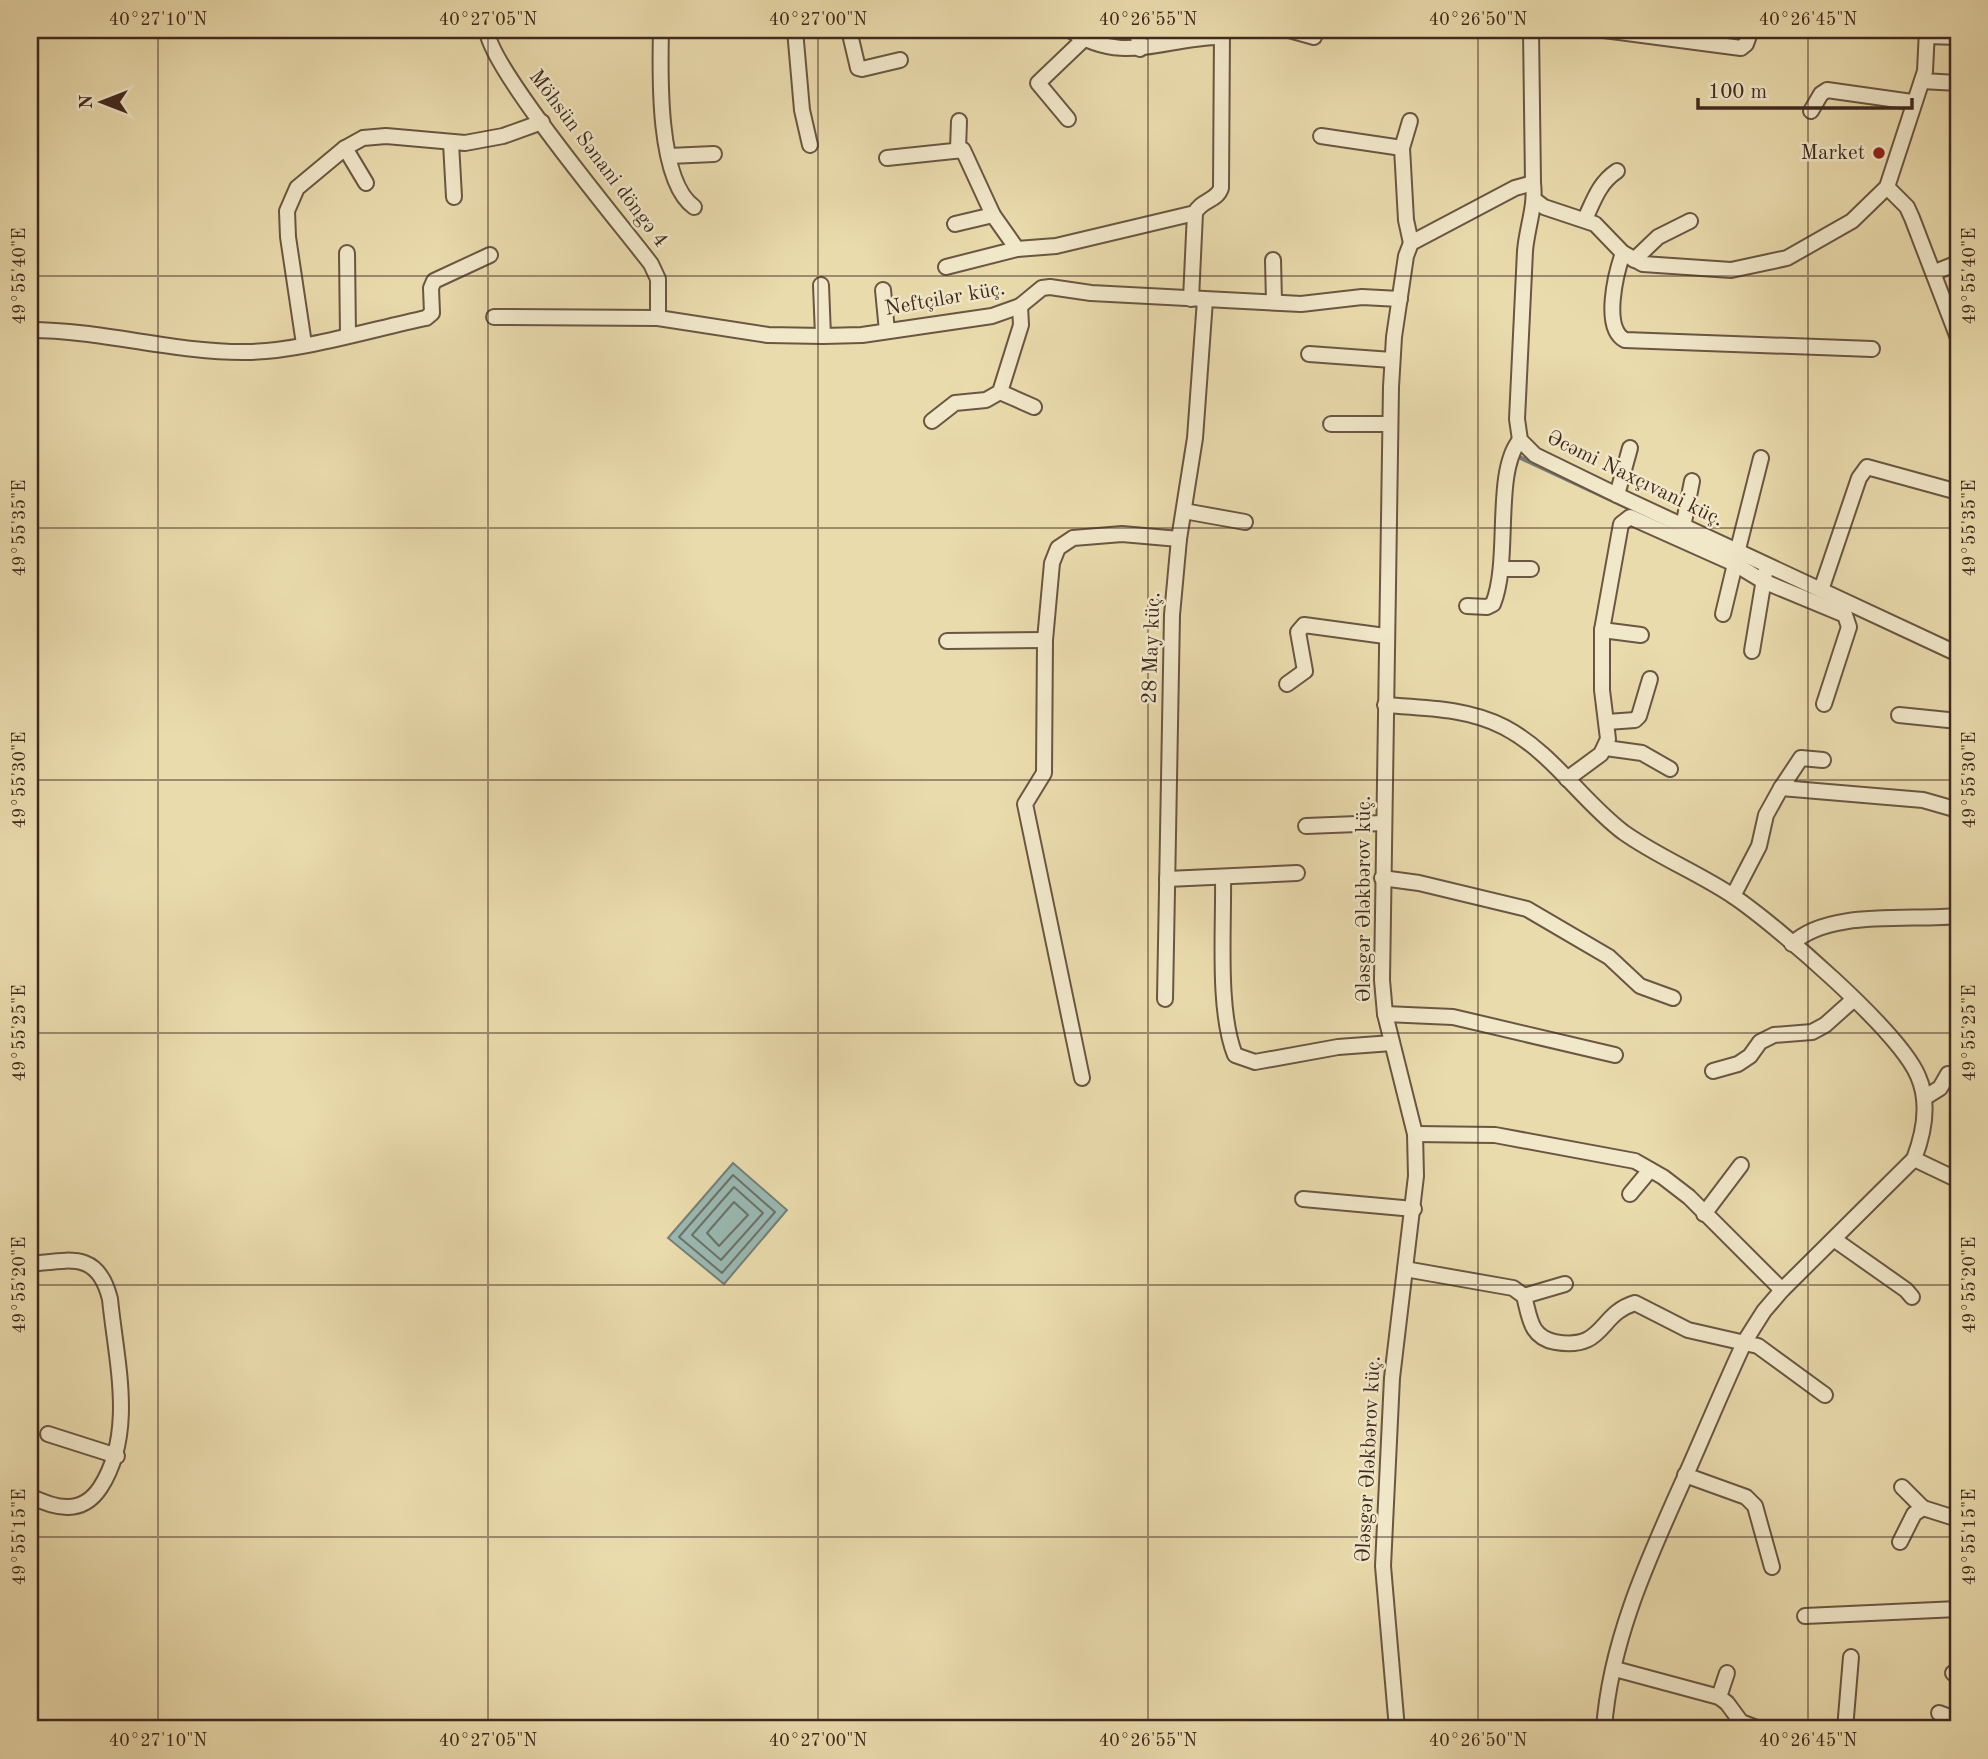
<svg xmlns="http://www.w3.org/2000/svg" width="1988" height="1759" viewBox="0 0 1988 1759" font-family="'Old Standard TT',serif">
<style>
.water{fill:#9ab9b2;stroke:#767f77;stroke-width:2}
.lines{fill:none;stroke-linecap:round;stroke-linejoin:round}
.shore{stroke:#6d7168;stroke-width:2}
.stream{stroke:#767f77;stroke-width:4.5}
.minor-casing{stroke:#6a5642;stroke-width:18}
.minor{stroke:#f1e8ca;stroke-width:14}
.ticks{fill:none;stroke:#40291f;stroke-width:2;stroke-opacity:0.45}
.poi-dot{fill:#8f2418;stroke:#f1e8ca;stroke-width:2.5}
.labels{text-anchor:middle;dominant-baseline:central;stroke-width:5;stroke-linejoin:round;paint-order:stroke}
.poi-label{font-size:21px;fill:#40291f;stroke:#f1e8ca;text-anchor:end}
.street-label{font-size:21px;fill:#40291f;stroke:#f1e8ca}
.neatline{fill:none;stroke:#40291f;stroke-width:2.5}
.ticks-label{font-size:18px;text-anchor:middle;fill:#40291f}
</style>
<rect width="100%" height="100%" fill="#eadbad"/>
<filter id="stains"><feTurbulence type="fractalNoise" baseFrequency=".00286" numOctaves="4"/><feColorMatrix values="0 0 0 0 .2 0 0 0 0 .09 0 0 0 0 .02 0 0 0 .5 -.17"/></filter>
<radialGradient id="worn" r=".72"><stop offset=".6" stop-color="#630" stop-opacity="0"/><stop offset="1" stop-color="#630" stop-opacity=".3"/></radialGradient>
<polygon class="water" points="733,1163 787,1210 724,1284 668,1238"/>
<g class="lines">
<g class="shore">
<polygon points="733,1175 775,1212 722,1273 679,1237"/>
<polygon points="734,1187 763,1213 721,1260 692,1235"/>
<polygon points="734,1202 748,1215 719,1246 707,1233"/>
</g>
<polyline class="stream" points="1519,457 1635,511"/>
<defs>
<g id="minor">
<path d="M487 30C488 66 622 226 651 264L658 279V318"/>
<path d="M661 30C660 72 657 181 694 207"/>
<polyline points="795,30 802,110 810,145"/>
<polyline points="849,30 858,68 862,69 900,60"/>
<path d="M1070 30C1123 66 1164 37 1221 37"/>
<polyline points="1137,30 1140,49"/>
<polyline points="1289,30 1314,37"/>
<path d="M1531 30 1533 183C1536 206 1527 227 1525 251 1522 307 1520 363 1517 419L1520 440 1535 455 1617 495 1958 654"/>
<polyline points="1604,30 1741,48 1746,44 1751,30"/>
<polyline points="1927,36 1958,37"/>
<polyline points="1922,81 1958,83"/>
<polyline points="1811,111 1821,94 1827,90 1912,102"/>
<polyline points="1068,119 1038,83 1083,40"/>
<polyline points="1321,136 1402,148 1406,220 1411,243"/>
<polyline points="451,143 454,197"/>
<polyline points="345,148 366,183"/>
<polyline points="1402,148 1410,121"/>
<polyline points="958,149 959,121"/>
<polyline points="669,156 714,154"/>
<polyline points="887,158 963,150 993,215 1017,249 1056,246 1195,213"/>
<polyline points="1887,187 1907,207 1912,218 1958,338"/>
<polyline points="1536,201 1544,207 1595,224 1623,253 1643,264 1731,270 1787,258 1852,221 1887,187 1925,71 1927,30"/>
<path d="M1585 219C1594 200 1599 183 1617 171"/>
<polyline points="955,224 993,215"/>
<polyline points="347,253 348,335"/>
<path d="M1623 253C1616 273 1602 328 1625 340L1872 349"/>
<polyline points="1273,260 1274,302"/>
<polyline points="1634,260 1658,237 1690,221"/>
<polyline points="946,267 1017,249"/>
<polyline points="1935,272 1958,263"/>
<polyline points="821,285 823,336"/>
<polyline points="883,290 887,331"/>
<path d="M1191 299 1195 213C1201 200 1217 201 1221 188L1222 30"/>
<polyline points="494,317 658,318 768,335 823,336 862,335 992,316 1020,306 1042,288 1050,287 1091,293 1301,304 1362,297 1400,299"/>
<path d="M30 330C103 330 175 353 247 352 299 352 373 329 426 318L432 313 431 288 434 281 490 255"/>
<polyline points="304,344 288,237 287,211 297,188 345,148 363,138 386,136 465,143 503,136 542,122"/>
<polyline points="1309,354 1392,360"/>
<polyline points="1000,392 1034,407"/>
<polyline points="932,421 955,403 986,400 1000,392 1021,325 1020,306"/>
<polyline points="1331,424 1390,424"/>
<polyline points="1617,495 1630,448"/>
<polyline points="1184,511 1245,522"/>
<polyline points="1683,527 1692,481"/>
<polyline points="1737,553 1761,458"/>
<polyline points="1502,569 1531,569"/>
<polyline points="1821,590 1859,478 1867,467 1958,492"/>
<path d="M1467 606 1487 607 1493 604C1511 560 1493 472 1520 440"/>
<polyline points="1723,614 1735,564"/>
<polyline points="1602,630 1641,635"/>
<polyline points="947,641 1045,640"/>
<polyline points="1752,651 1765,573"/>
<polyline points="1287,684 1305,671 1298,632 1304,625 1385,636"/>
<path d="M1385 705C1425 708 1468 708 1504 727 1552 752 1581 800 1623 832 1658 857 1697 872 1733 896 1776 925 1899 1031 1918 1076 1930 1103 1924 1133 1914 1159L1782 1290 1764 1311 1745 1341C1724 1386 1705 1432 1685 1477 1649 1557 1610 1641 1604 1729"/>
<polyline points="1899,715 1958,721"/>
<polyline points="1607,722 1635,720 1639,716 1650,679"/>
<polyline points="1606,748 1642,753 1670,769"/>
<polyline points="1567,779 1601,754 1608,739 1602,690 1602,630 1621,524 1630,517 1735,564 1763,581 1845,615 1849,627 1824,704"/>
<polyline points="1781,788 1801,758 1823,760"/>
<polyline points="1306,826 1383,823"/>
<path d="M1223 878C1224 928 1217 1010 1235 1055L1255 1062 1338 1047 1392 1043"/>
<polyline points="1382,878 1419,883 1527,909 1609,957 1640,986 1673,998"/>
<polyline points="1167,879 1297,873"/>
<polyline points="1733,896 1759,846 1766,815 1781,788 1923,800 1958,810"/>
<path d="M1792 944C1828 909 1910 921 1958 916"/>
<polyline points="1165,999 1172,615 1179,539 1195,438 1205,300"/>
<polyline points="1385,1014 1453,1017 1615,1055"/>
<polyline points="1713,1071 1738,1064 1750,1056 1760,1042 1774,1035 1812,1032 1825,1025 1853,1000"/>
<polyline points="1082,1078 1025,804 1044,773 1045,640 1052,563 1058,548 1073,538 1122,534 1179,539"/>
<polyline points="1924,1098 1940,1088 1948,1074"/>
<polyline points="1415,1134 1495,1135 1635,1161 1663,1177 1689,1197 1782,1290"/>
<polyline points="1914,1159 1958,1180"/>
<polyline points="1630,1194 1650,1170"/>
<polyline points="1303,1199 1414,1209"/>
<polyline points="1704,1214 1741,1165"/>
<polyline points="1835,1240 1906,1290 1912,1297"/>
<path d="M30 1264C71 1260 98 1251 110 1299 116 1361 136 1433 100 1488 82 1515 56 1509 30 1496"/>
<path d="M1405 1269 1513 1288 1524 1296C1530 1318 1530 1337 1555 1342 1605 1351 1598 1314 1635 1303L1688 1330 1758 1346 1825 1395"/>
<polyline points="1524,1296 1565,1284"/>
<polyline points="48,1434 117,1456"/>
<polyline points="1685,1475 1746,1497 1755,1506 1772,1567"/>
<polyline points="1902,1487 1923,1508"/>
<polyline points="1900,1542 1914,1514 1923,1508 1958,1519"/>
<polyline points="1805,1616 1958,1609"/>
<polyline points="1615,1669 1719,1697 1727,1703 1741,1722 1759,1729"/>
<polyline points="1953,1673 1958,1674"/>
<polyline points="1719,1697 1727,1673"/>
<polyline points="1939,1713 1958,1720"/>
<polyline points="1397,1729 1383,1566 1392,1378 1416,1176 1415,1134 1385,1014 1382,980 1391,387 1394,337 1406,256 1411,243 1515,188 1533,183"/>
<polyline points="1845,1729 1851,1657"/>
</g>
</defs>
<use href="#minor" class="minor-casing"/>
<use href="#minor" class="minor"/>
</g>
<path class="ticks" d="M158 30V1729M488 30V1729M818 30V1729M1148 30V1729M1478 30V1729M1808 30V1729M30 276H1958M30 528H1958M30 780H1958M30 1033H1958M30 1285H1958M30 1537H1958"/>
<circle class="poi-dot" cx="1879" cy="153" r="7"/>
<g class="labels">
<g class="poi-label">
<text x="1865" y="153">Market</text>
</g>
<g class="street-label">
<text transform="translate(598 159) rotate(53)">Möhsün Sənani döngə 4</text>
<text transform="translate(945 299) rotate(-10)">Neftçilər küç.</text>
<text transform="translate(1635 479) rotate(26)">Əcəmi Naxçıvani küç.</text>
<text transform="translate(1152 648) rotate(-88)">28 May küç.</text>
<text transform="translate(1364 899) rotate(-90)">Ələsgər Ələkbərov küç.</text>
<text transform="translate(1369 1459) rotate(-87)">Ələsgər Ələkbərov küç.</text>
</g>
</g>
<rect width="1988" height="1759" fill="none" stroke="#eadbad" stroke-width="77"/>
<g transform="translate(102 102) rotate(270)" stroke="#f1e8ca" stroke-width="5" paint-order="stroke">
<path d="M0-5L12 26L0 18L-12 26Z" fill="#40291f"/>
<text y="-10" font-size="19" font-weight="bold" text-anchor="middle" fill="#40291f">N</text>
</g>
<path d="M1698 98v10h214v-10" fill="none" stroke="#40291f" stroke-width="3.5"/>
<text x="1708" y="98" font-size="21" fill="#40291f" stroke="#f1e8ca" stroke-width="5" paint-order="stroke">100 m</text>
<rect x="38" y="38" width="1912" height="1682" class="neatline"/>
<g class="ticks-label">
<text x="158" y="25">40°27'10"N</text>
<text x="488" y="25">40°27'05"N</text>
<text x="818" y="25">40°27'00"N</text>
<text x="1148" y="25">40°26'55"N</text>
<text x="1478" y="25">40°26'50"N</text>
<text x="1808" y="25">40°26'45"N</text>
<text transform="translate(1969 276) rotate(-90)" y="6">49°55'40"E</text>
<text transform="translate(19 276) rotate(-90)" y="6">49°55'40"E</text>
<text transform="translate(1969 528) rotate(-90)" y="6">49°55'35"E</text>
<text transform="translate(19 528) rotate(-90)" y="6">49°55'35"E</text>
<text transform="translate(1969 780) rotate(-90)" y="6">49°55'30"E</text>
<text transform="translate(19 780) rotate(-90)" y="6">49°55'30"E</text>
<text transform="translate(1969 1033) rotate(-90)" y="6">49°55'25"E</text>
<text transform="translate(19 1033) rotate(-90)" y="6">49°55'25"E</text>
<text transform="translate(1969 1285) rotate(-90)" y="6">49°55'20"E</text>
<text transform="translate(19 1285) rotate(-90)" y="6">49°55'20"E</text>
<text transform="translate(1969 1537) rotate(-90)" y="6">49°55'15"E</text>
<text transform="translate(19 1537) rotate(-90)" y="6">49°55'15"E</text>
<text x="158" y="1746">40°27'10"N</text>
<text x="488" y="1746">40°27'05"N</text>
<text x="818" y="1746">40°27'00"N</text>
<text x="1148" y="1746">40°26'55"N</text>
<text x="1478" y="1746">40°26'50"N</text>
<text x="1808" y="1746">40°26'45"N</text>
</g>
<rect width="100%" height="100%" filter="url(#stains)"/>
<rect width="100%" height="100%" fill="url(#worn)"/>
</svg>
